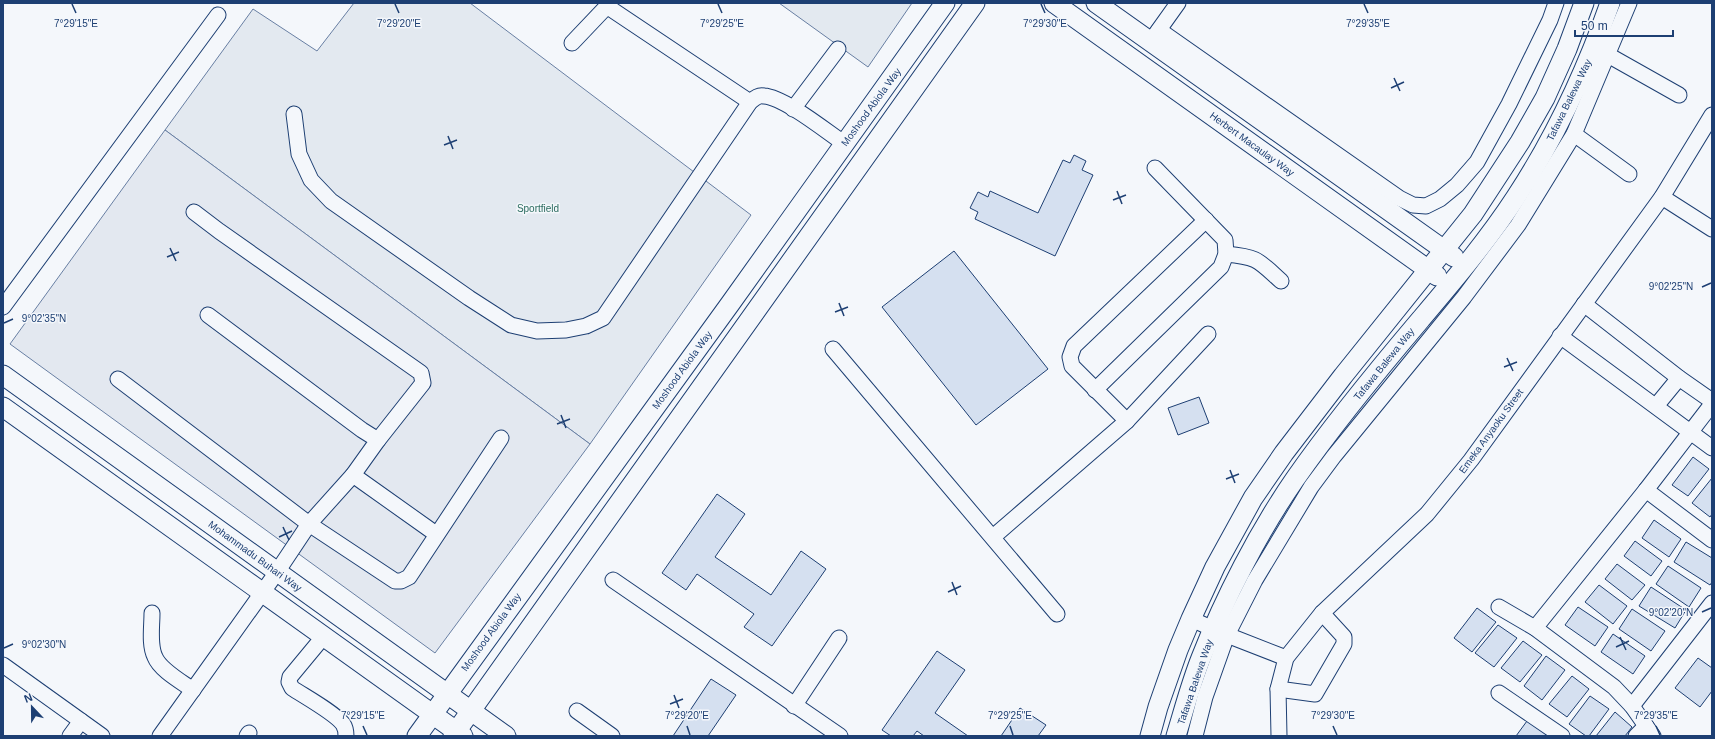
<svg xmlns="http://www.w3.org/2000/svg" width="1715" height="739" viewBox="0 0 1715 739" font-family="Helvetica,sans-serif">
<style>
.green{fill:#e3e9f0;stroke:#687fa3}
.parking{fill:#e3e8f0;stroke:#687fa3}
.building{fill:#d5e0f0;stroke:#1d3f73}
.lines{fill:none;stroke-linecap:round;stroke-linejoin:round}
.minor-casing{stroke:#1d3f73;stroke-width:17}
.major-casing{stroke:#1d3f73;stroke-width:21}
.minor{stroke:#f4f7fb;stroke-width:15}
.major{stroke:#f4f7fb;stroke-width:19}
.ticks{fill:none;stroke:#1d3f73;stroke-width:1.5}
.labels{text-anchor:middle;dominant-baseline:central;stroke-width:3;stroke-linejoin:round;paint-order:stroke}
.street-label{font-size:10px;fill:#1d3f73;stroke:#f4f7fb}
.park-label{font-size:10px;fill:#2c6c60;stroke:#f4f7fb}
.ticks-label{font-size:10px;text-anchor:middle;fill:#1d3f73;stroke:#f4f7fb;stroke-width:3;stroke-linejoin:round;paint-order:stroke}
</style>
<rect width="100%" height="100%" fill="#f4f7fb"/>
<g class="green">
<polygon points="354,3 470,3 751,215 590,444 165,130 253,9 317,51"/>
<polygon points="779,3 912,3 868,67"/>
</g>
<polygon class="parking" points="165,130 590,444 435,653 10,344"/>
<g class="building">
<polygon points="1074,155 1086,161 1082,170 1093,175 1055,256 975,219 978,212 970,208 978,192 988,197 990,191 1038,213 1063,160 1070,163"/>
<polygon points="954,251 1048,369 976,425 882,307"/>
<polygon points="1199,397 1209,423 1178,435 1168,408"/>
<polygon points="1693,457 1709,469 1688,496 1672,485"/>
<polygon points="1712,478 1712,514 1710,517 1692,503"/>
<polygon points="717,494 745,514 715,557 771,595 801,551 826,569 772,646 744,627 754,614 697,574 686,590 662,573"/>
<polygon points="1654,520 1681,539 1669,557 1642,538"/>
<polygon points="1635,541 1662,561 1651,576 1624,556"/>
<polygon points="1686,542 1712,558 1712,582 1710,585 1674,562"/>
<polygon points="1617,564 1645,585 1632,600 1605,579"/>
<polygon points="1668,566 1701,588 1689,607 1656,584"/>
<polygon points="1599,585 1627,606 1613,624 1585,602"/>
<polygon points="1651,587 1686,610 1675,628 1639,606"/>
<polygon points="1578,607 1608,627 1595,646 1565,625"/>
<polygon points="1477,608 1496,622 1472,652 1454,638"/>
<polygon points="1632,609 1665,631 1651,651 1619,629"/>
<polygon points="1498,625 1517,638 1494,667 1475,653"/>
<polygon points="1613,634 1645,656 1633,674 1601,652"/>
<polygon points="1523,641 1542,655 1520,682 1501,668"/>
<polygon points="937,651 965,670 935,713 968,736 924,736 917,731 913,736 891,736 882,730"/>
<polygon points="1546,656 1565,670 1542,700 1524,686"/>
<polygon points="1698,658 1712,668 1712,691 1700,707 1675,688"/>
<polygon points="1572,676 1589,689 1567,717 1549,704"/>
<polygon points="711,679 736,695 708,736 673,736"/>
<polygon points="1590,696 1609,709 1589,736 1586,736 1569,724"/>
<polygon points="1020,708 1046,725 1038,736 1001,736"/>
<polygon points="1615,712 1632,727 1625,736 1596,736"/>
<polygon points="1527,721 1549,736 1516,736"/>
</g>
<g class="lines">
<defs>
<g id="minor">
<polyline points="608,7 750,102"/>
<polyline points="1159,30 1399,198 1413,205 1426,206 1440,199 1457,185 1477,162 1509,104 1550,20 1556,3"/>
<polyline points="1153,38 1178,3"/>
<polyline points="572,43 610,3"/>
<polyline points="1608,55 1679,95"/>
<polyline points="793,109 838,49"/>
<path d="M294 114 299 154 311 180 331 201 469 298 511 325 537 331 566 330 586 326 603 318 750 102C755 98 758 95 764 96 784 97 827 132 845 144"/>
<polyline points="1574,134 1629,174"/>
<polyline points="1662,197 1712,229"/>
<polyline points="194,212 219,231 421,373 423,383 378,440"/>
<path d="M1226 254C1258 257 1258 260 1281 281"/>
<polyline points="1584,304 1679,378 1712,401"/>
<polyline points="3,307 218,15"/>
<polyline points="1560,336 1712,448"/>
<polyline points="833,349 1057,614"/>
<polyline points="118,379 309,524 395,581 401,581 409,577 501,438"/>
<polyline points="1095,390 1221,267 1226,254 1225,240 1155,168"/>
<polyline points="1656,406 1679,378"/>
<polyline points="1127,421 1072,366 1070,357 1074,346 1206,220"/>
<polyline points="353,475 436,534"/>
<polyline points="1646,490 1712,540"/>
<polyline points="993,537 1127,421 1208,334"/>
<polyline points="613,580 840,736"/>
<polyline points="1499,607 1535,628 1614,687 1632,706 1653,736"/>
<path d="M152 613C152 627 149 645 155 657 160 670 182 682 193 690"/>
<polyline points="1191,619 1227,635 1286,658"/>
<polyline points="1535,628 1646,490 1712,404"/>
<path d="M324 636 290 677 289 682 292 688C304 696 335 713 343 724 345 727 346 732 346 736"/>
<polyline points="3,665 102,736"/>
<polyline points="1278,689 1315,694 1344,644 1344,637 1322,613"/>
<polyline points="1499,693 1562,736"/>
<polyline points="794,706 839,638"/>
<polyline points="1632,706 1712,603"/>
<polyline points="577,711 612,736"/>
<polyline points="70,736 81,721"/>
<polyline points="160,736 277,572 309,524 353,475 378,440 362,430 208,315"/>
<polyline points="247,736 249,733"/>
<polyline points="1195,736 1205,697 1227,635 1255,580 1311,487 1334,456 1464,297 1518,225 1574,134 1629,3"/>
<polyline points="1279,736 1278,689 1286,658 1322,613 1427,514 1471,460 1662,197 1712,115"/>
<polyline points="1636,736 1646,726"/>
</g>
<g id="major">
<polyline points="1054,3 1437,276"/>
<polyline points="1096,3 1454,257"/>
<polyline points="3,375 506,736"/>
<polyline points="3,407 463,736"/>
<polyline points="417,736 730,304 945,3"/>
<polyline points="453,736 975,3"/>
<polyline points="1150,736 1158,707 1178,650 1191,619 1215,567 1253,498 1284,453 1343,376 1473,214 1520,142 1545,98 1567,49 1584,3"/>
<path d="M1176 736C1184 710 1191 683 1201 658 1224 599 1259 531 1295 479 1334 423 1377 371 1421 319 1454 280 1488 240 1516 197 1556 136 1586 71 1610 3"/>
</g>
</defs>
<use href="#minor" class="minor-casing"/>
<use href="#major" class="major-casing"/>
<use href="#minor" class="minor"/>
<use href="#major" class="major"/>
</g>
<path class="ticks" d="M72 4 76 13M395 4 399 13M718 4 722 13M1041 4 1045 13M1364 4 1368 13M1394 78 1400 91M1391 88 1404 82M448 136 453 149M444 145 457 140M1117 191 1122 204M1113 200 1126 195M170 248 176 261M167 257 179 252M1702 287 1711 283M839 303 844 316M835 312 848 307M4 323 13 319M1507 358 1513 371M1504 367 1517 362M561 415 566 428M557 424 570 419M1230 470 1235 483M1226 479 1239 474M283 527 289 540M279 537 292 531M952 582 957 595M948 592 961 586M1702 612 1711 608M1620 637 1626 650M1616 647 1629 641M4 648 13 644M674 695 679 708M670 704 683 699M363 726 367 735M687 726 690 735M1010 726 1013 735M1333 726 1337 735M1656 726 1660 735"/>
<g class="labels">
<g class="street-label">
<text transform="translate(1569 100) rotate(-64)">Tafawa Balewa Way</text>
<text transform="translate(871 107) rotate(-54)">Moshood Abiola Way</text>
<text transform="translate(1252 144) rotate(36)">Herbert Macaulay Way</text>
<text transform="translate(1384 364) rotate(-51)">Tafawa Balewa Way</text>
<text transform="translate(682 370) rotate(-54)">Moshood Abiola Way</text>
<text transform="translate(1491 431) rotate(-54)">Emeka Anyaoku Street</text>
<text transform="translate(255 556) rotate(36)">Mohammadu Buhari Way</text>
<text transform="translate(491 632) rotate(-54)">Moshood Abiola Way</text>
<text transform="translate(1195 682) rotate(-71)">Tafawa Balewa Way</text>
</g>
<g class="park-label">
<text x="538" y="208">Sportfield</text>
</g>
</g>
<g class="ticks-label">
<text x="76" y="27">7°29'15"E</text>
<text x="399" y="27">7°29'20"E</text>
<text x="722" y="27">7°29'25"E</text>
<text x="1045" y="27">7°29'30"E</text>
<text x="1368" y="27">7°29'35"E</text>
<text x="1671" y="290">9°02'25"N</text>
<text x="44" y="322">9°02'35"N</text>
<text x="1671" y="616">9°02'20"N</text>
<text x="44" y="648">9°02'30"N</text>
<text x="363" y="719">7°29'15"E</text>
<text x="687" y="719">7°29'20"E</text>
<text x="1010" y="719">7°29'25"E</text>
<text x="1333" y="719">7°29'30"E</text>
<text x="1656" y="719">7°29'35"E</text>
</g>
<rect width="1715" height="739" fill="none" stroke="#1d3f73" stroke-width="8"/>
<g transform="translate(32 707) rotate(338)" stroke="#f4f7fb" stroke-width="3" paint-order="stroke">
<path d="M0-3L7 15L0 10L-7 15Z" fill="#1d3f73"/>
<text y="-6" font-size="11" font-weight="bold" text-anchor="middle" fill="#1d3f73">N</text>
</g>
<path d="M1575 30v6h98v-6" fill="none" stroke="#1d3f73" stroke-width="2"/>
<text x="1581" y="30" font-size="12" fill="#1d3f73" stroke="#f4f7fb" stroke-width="3" paint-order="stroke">50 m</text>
</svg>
